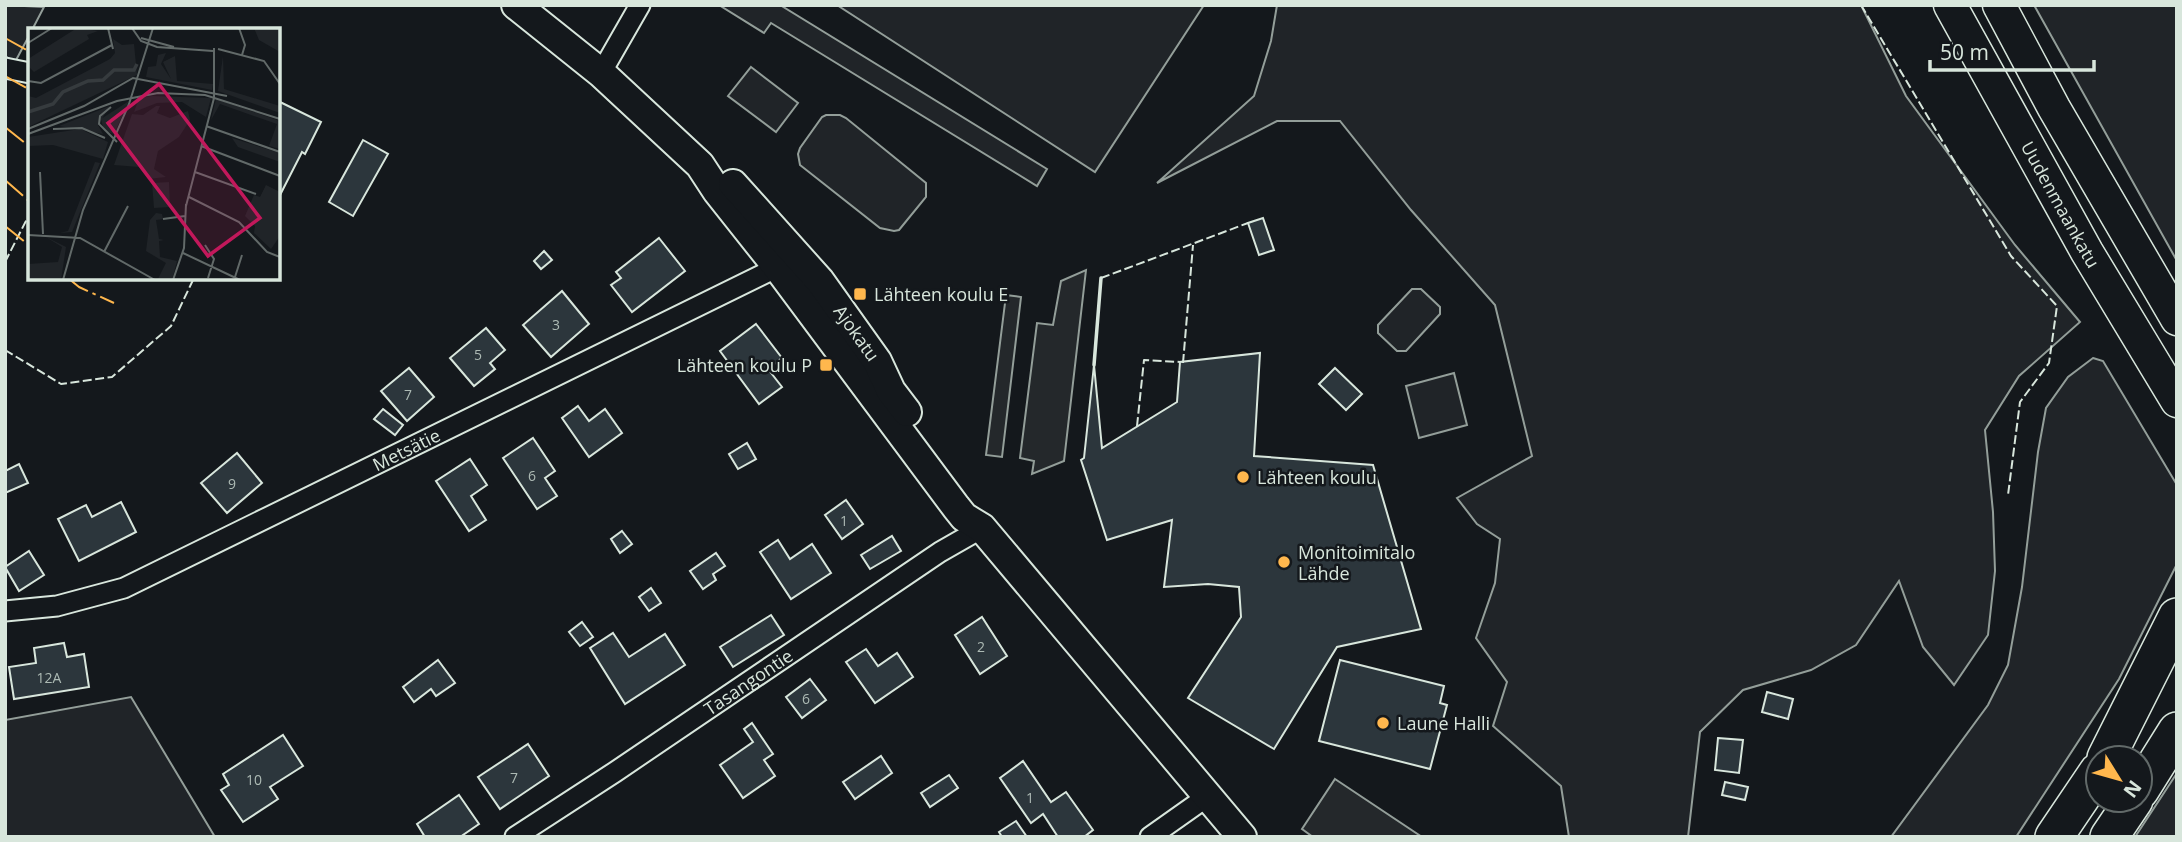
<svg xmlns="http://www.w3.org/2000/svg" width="2182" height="842" viewBox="0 0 2182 842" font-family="'Open Sans',sans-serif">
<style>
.green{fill:#202428;stroke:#939e99;stroke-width:2}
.parking{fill:#24282b;stroke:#939e99;stroke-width:2}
.building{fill:#2c363c;stroke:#d8e6dc;stroke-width:2}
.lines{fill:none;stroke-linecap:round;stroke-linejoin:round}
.street-casing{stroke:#d8e6dc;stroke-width:23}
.secondary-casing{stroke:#d8e6dc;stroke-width:32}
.primary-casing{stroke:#d8e6dc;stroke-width:35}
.highway-casing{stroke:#d8e6dc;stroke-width:40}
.street{stroke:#14181c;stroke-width:19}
.secondary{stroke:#14181c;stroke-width:28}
.primary{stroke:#14181c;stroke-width:32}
.highway{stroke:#14181c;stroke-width:37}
.fence{stroke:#d8e6dc;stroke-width:2;stroke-dasharray:9 3.5;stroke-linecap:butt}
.wall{stroke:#d8e6dc;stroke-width:3.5}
.power{stroke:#ffb74d;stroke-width:2;stroke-dasharray:24 5 3.5 5;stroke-linecap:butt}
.poi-dot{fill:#ffb74d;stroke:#14181c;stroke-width:2.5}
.labels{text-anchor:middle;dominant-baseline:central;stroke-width:5;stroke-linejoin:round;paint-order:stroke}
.number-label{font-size:14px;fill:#adbab4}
.street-label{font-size:18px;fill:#d8e6dc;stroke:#14181c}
.poi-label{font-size:18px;fill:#d8e6dc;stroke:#14181c;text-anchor:start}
.inset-river{fill:none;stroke:#363b3e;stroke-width:3.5}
.inset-road{fill:none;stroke:#626a69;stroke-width:2}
.view{fill:#c2185b;fill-opacity:0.15;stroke:#c2185b;stroke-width:3.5}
.inset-edge{fill:none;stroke:#d8e6dc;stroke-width:3.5}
</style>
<rect width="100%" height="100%" fill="#14181c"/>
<g class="green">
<polygon points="5,5 44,7 32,30 30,30 30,34 15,62 5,56"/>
<polygon points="719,5 780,5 1047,169 1037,186 771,23 764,33"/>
<polygon points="837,5 1204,5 1095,172"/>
<polygon points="1277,5 1861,5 1906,96 2015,245 2080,322 2019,376 1985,430 1993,512 1995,571 1988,635 1954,685 1923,647 1899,581 1856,645 1811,670 1743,690 1700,732 1688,837 1569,837 1561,786 1493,726 1507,682 1476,638 1495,583 1500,539 1477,524 1457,498 1532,456 1495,305 1411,210 1340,121 1277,121 1157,183 1254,96 1271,41"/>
<polygon points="2034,5 2177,5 2177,261"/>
<polygon points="751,67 798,103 776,132 728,96"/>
<polygon points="826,115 840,115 846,118 926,183 926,197 899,230 894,231 880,228 800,165 798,154 800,148 822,117"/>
<polygon points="1412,289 1421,289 1440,307 1440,314 1406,351 1397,351 1378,333 1378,325"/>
<polygon points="2093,358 2103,361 2177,485 2177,564 2119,679 2016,837 1891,837 1988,705 2008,665 2022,587 2038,452 2046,408 2068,377"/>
<polygon points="1454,373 1467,425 1419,438 1406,386"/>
<polygon points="131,697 215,837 5,837 5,720"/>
<polygon points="2177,773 2177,837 2135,837"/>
</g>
<g class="parking">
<polygon points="1086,270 1064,461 1032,474 1034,461 1020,458 1037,323 1053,325 1061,281"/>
<polygon points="1006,295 1021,297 1002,457 986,455"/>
<polygon points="1335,779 1422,837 1313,837 1302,829"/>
</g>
<g class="building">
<polygon points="278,101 321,122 305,154 302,152 278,199"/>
<polygon points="363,140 388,154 353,216 329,202"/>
<polygon points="1263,218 1274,250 1259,255 1248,223"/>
<polygon points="659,238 685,271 632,312 611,285 621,278 616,272"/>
<polygon points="544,251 552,260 541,269 534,261"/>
<polygon points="562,291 589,324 551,357 523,325"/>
<polygon points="756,324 782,358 768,369 782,387 759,404 720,351"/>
<polygon points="486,328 505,350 490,363 495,369 474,386 450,358"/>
<polygon points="1260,353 1254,456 1373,465 1421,629 1337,647 1274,749 1188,698 1241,617 1239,587 1208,584 1164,587 1172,520 1107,540 1081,460 1084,458 1094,365 1102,448 1177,402 1180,362"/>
<polygon points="409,368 434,397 407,421 381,391"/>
<polygon points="1335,368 1362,394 1346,410 1319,384"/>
<polygon points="578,406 589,421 605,409 622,433 589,457 562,418"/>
<polygon points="383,409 403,425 395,435 374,419"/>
<polygon points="533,438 555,471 545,478 557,496 537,509 503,458"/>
<polygon points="747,443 756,459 738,469 729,454"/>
<polygon points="237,453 262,483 227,513 201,483"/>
<polygon points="470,459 487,485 471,496 486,520 469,531 436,481"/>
<polygon points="19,464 28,483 5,493 5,471"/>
<polygon points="846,500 863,524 842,539 825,515"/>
<polygon points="121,502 136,532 79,561 58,519 86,505 92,517"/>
<polygon points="622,531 632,544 620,553 611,539"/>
<polygon points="892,536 901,551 870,569 861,555"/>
<polygon points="778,540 790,559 812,544 831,573 791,599 760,552"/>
<polygon points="29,551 44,575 19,591 5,567"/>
<polygon points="716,553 725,566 713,574 716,580 703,589 690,571"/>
<polygon points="651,588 661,603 649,611 639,597"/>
<polygon points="771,615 784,635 733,667 720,647"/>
<polygon points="982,617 1007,656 980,674 955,635"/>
<polygon points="582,622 593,637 580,646 569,632"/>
<polygon points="613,633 629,657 665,634 685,665 625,704 590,648"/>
<polygon points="64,643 67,657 84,654 89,687 14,699 9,667 36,663 34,648"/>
<polygon points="866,649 878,666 897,653 913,677 875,703 846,662"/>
<polygon points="438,660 455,683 436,696 431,689 414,702 403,687"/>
<polygon points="1340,660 1444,686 1440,703 1447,705 1430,769 1319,741"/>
<polygon points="810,679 826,700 802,718 786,697"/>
<polygon points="1767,692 1793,699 1788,719 1762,712"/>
<polygon points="752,723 773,754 764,760 775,776 743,798 720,765 753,742 744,729"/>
<polygon points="283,735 303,766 270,787 278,799 243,822 221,790 229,785 223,774"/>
<polygon points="1718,738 1743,740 1739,773 1715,770"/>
<polygon points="528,744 549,776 500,809 478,777"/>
<polygon points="881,756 892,773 855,799 843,782"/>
<polygon points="1023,761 1051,802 1066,792 1093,830 1084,837 1058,837 1043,814 1031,823 1000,778"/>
<polygon points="949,775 958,788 930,807 921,793"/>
<polygon points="1725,782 1748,787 1745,800 1722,795"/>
<polygon points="459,795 479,824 460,837 425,837 417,824"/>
<polygon points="1016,821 1027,837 1002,837 999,832"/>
</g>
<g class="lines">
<defs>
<g id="street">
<polyline points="5,68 30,73"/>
<polyline points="601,73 640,5"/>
<path id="s1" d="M5 611 57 606 124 588 788 262"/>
<path id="s2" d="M515 837 615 772 940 552 982 528"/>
<polyline points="1150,837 1208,796"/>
</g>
<g id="secondary">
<polyline points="516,5 601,73 700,165 717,191 778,268 956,507 964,517 982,528 1242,837"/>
<path id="s3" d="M733 184 820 281 877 361 891 391 907 412"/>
</g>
<g id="primary">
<path id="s4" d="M1950 5 2087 252 2177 401"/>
<polyline points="1999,5 2054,108 2177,319"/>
</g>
<g id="highway">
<polyline points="2106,758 2177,617"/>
<polyline points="2140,790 2177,731"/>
<polyline points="2054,837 2098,772"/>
<polyline points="2109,837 2134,800"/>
</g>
</defs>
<use href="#street" class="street-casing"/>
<use href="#secondary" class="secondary-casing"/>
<use href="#primary" class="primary-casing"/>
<use href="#highway" class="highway-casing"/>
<use href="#street" class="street"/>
<use href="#secondary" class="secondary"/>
<use href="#primary" class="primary"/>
<use href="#highway" class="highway"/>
<g class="fence">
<polyline points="1861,5 2011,256 2057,306 2049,363 2020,402 2008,495"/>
<polyline points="5,262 30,213"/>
<polyline points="1101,278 1248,223"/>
<polyline points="5,350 61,384 112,377 171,326 194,278"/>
<polyline points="1183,363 1193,245"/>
<polyline points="1137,426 1144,360 1180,362"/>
</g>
<polyline class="wall" points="1094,365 1101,278"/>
<g class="power">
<polyline points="5,38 30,52"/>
<polyline points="5,76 30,90"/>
<polyline points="5,127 30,147"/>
<polyline points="5,180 30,202"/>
<polyline points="5,226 30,246"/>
<polyline points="68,278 79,287 114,303"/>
</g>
</g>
<g class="poi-dot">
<rect x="853" y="287" width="14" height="14" rx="3.5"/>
<rect x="819" y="358" width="14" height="14" rx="3.5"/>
<circle cx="1243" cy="477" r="7"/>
<circle cx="1284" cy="562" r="7"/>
<circle cx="1383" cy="723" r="7"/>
</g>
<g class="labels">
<g class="number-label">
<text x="556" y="324">3</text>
<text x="478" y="354">5</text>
<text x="408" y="394">7</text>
<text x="532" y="475">6</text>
<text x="232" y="483">9</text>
<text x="844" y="520">1</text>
<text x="981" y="646">2</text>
<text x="49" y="677">12A</text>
<text x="806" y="698">6</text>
<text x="514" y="777">7</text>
<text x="254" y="779">10</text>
<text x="1030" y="797">1</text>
</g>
<g class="street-label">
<text stroke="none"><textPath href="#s4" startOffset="228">Uudenmaankatu</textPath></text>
<text stroke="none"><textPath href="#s3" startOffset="194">Ajokatu</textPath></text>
<text stroke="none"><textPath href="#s1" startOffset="436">Metsätie</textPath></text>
<text stroke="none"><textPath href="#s2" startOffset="280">Tasangontie</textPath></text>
</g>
<g class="poi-label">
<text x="874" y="294">Lähteen koulu E</text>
<text x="812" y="365" text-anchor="end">Lähteen koulu P</text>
<text x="1257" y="477">Lähteen koulu</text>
<text x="1298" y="552">Monitoimitalo<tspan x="1298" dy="21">Lähde</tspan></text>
<text x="1397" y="723">Laune Halli</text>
</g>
</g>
<g transform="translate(28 28)">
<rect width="252" height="252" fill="#14181c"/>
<path d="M49 0 70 3 59 7 61 11 6 44 0 38V31ZM226 0H251L252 24 231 12ZM85 11 94 17 106 16 109 47 0 99V68L8 70 82 31 87 25ZM138 25 133 36 143 51 135 34 147 28 149 53 185 56 184 62 118 49 120 39 128 38 130 27ZM195 28 196 61 252 78V85L190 63ZM124 68 183 70 178 89 154 74 129 75 106 84 111 70ZM188 71 252 93V121L241 118 249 96 192 76 183 92ZM101 73 86 106 76 103 73 91ZM82 78 70 97 75 106 31 98ZM128 78H132L129 85 142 90 160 83 162 92 151 109 130 123 126 141 138 149 120 151 111 139 86 137 104 86 115 87ZM52 101 80 114 75 131 25 117 0 118V109ZM204 110 252 125V134L210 119ZM67 134 72 135 44 204 32 205 40 203ZM141 154 142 179 126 180 124 155ZM238 157 252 164V208L243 221 226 205 227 198 217 188 226 167 232 169ZM128 185 134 186 135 191 128 192 131 211 136 212 131 213 132 229 149 233 144 252 130 251 138 235 118 223 122 192ZM18 209 38 219 33 252H0V236L30 234 34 219Z" fill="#202428"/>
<path class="inset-river" d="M0 84 25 76 35 64 60 53 75 52 86 42H106L109 36"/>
<path class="inset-road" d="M80 0 85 21M104 0 113 13 129 19 185 23M211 0 217 17 214 27M113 10 146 19M0 15 24 0M190 21 236 33 252 56M0 53 13 55 84 17M83 79 72 88 71 96 89 114M178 98 252 124M0 101 56 78 105 50 199 68M25 101 54 100 77 110M0 106 89 73 130 65 177 67 252 91M173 118 252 148M12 144 15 206M167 144 228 166M161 169 211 194 239 224 252 229M158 178 186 70V20M135 191 157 188M0 207 52 210 127 252M177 217 186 231 180 250M76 224 100 178M155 225 212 252M207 249 214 227M35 252 55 182 101 76 125 0M145 252 156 220 158 176"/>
<path class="view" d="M131 56 232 190 180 228 80 95Z"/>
<rect width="252" height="252" class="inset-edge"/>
</g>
<rect width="2182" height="842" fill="none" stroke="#d8e6dc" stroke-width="14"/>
<g transform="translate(2119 779) rotate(127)"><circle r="33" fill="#14181c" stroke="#626a69" stroke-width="2"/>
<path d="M0-5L12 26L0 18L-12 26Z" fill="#ffb74d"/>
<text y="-10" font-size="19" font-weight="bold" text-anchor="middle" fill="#d8e6dc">N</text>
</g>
<path d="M1930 60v10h164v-10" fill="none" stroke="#d8e6dc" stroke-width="3.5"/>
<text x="1940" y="60" font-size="21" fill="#d8e6dc" stroke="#14181c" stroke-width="5" paint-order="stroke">50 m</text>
</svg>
